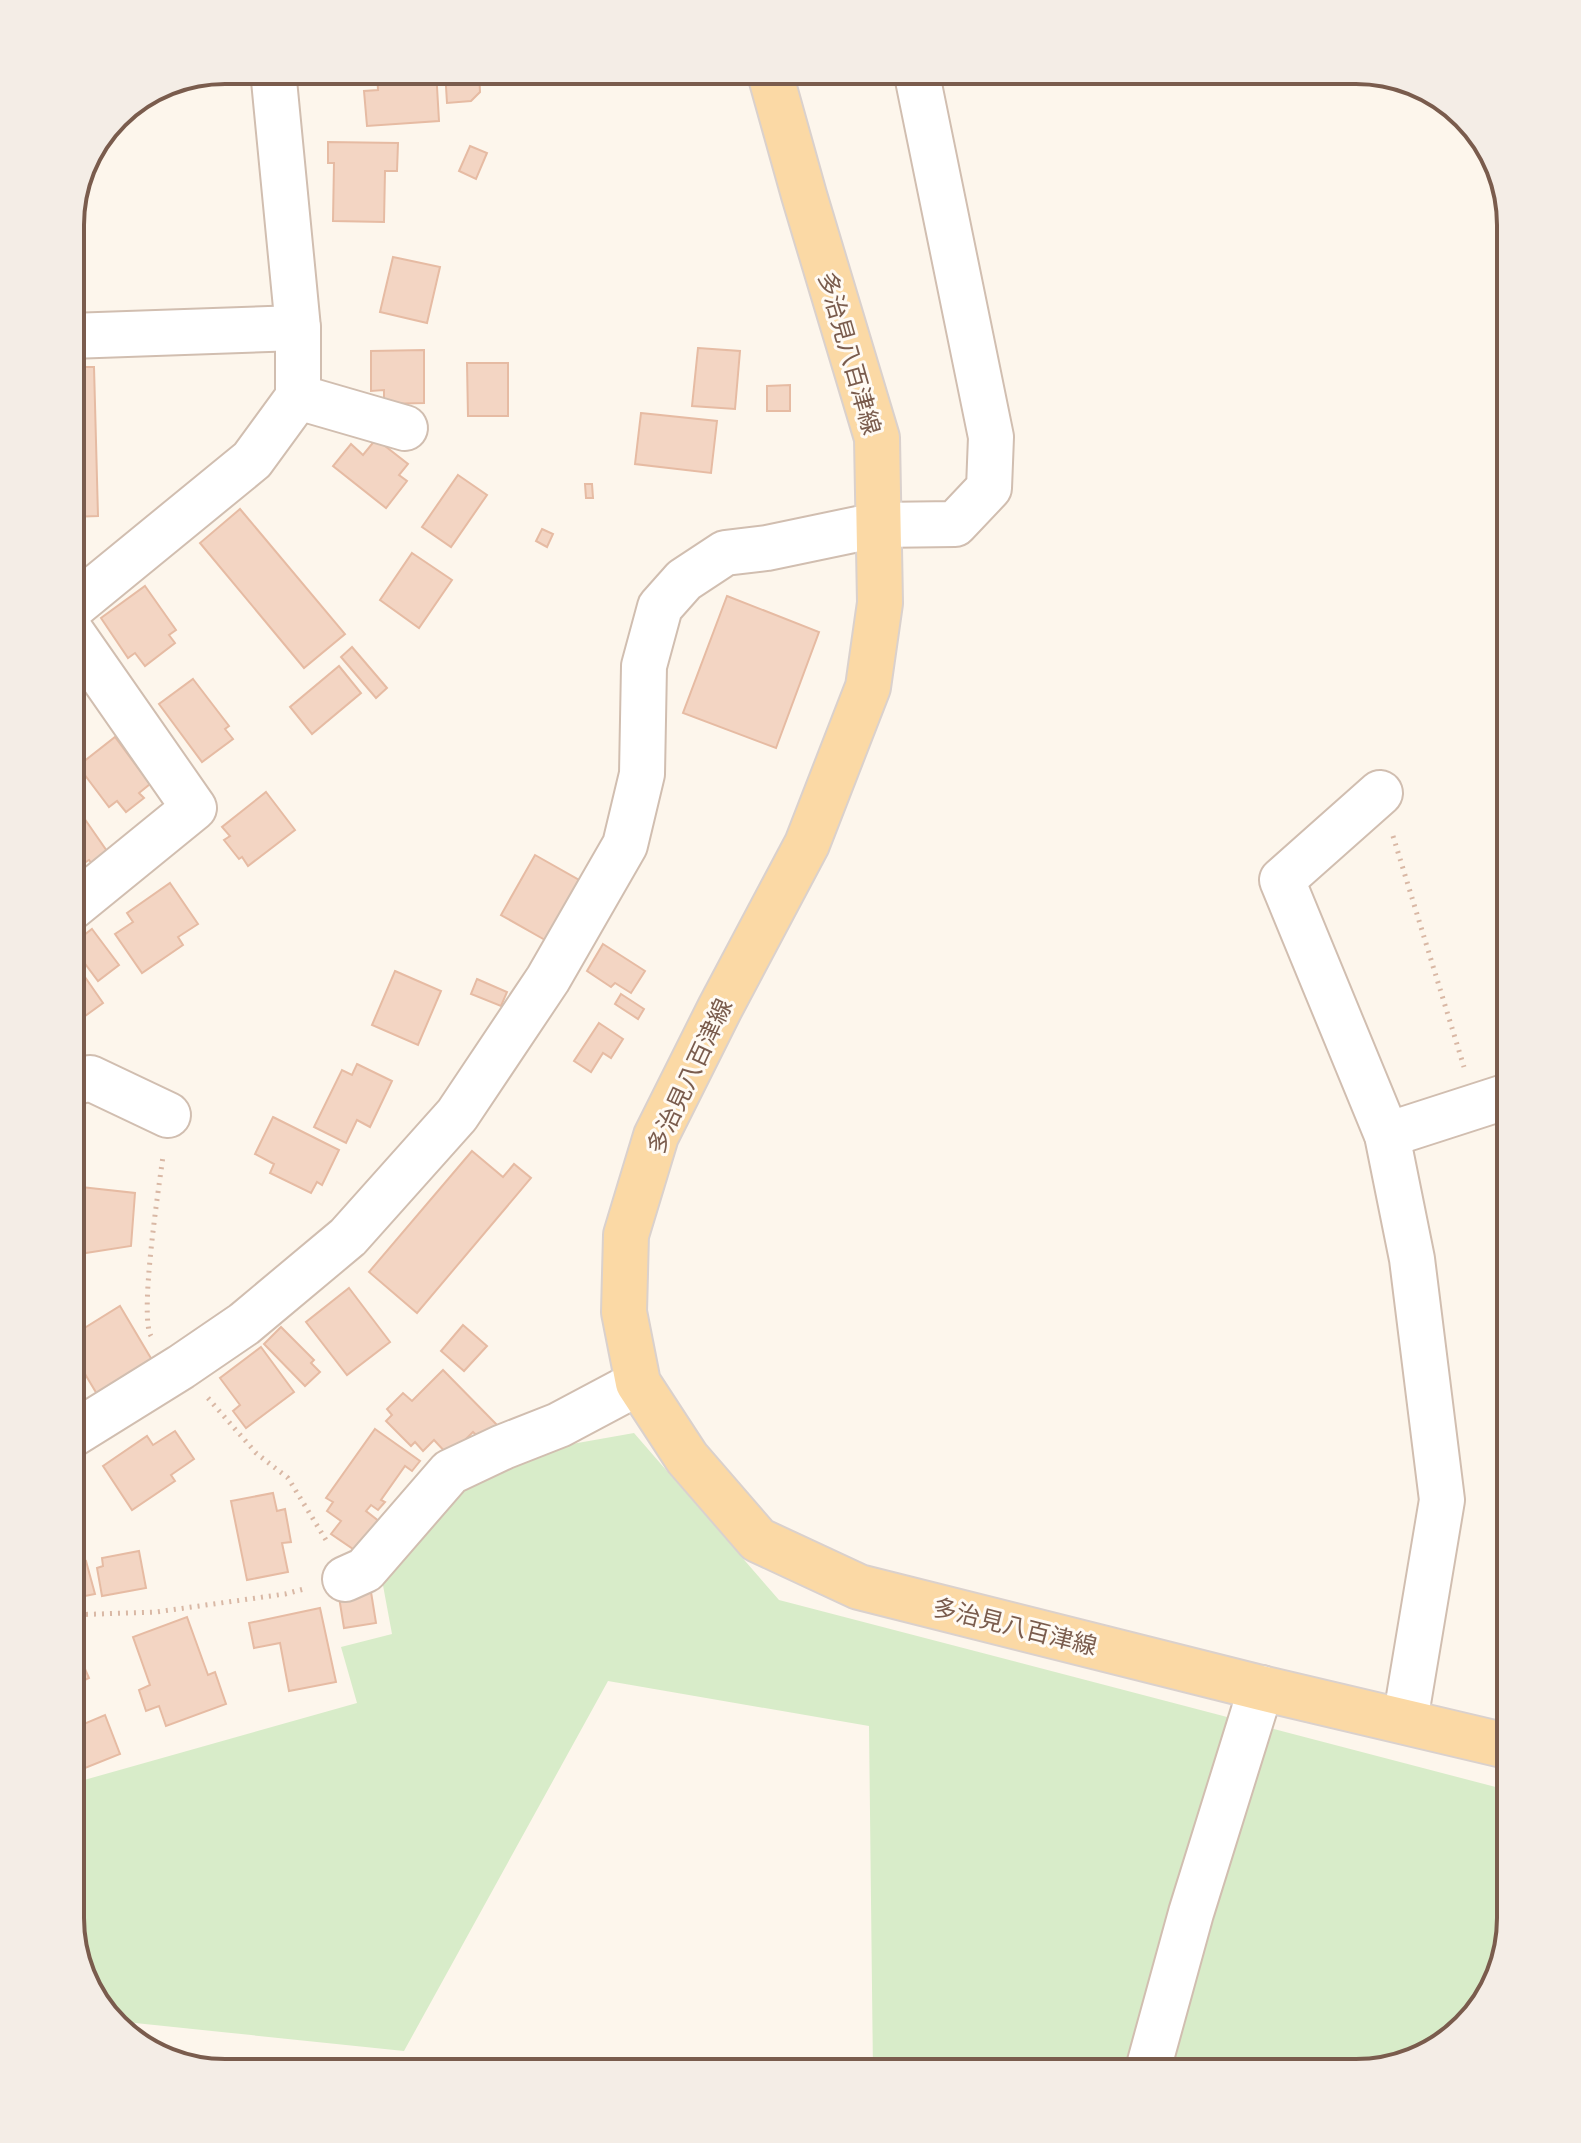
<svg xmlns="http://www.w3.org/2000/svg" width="1581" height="2143" viewBox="0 0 1581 2143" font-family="'IBM Plex Sans','Noto Sans JP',sans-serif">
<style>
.green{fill:#d8ecc9}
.building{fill:#f3d5c3;stroke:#e6bba3;stroke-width:2}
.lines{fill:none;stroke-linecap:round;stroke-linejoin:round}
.minor-casing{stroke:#d1beb0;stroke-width:48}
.major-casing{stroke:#dad1cd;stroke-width:48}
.path{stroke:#d9b8a5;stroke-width:5;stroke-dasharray:2 6;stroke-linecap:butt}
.minor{stroke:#fff;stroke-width:44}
.major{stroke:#fbd9a5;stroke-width:44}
.labels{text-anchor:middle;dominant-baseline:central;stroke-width:6;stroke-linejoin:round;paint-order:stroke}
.street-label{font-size:24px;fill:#7a5c4d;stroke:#fffaf3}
.rim{fill:none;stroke:#7a5c4d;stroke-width:4}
</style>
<rect width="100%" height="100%" fill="#fdf6ec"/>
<polygon class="green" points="634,1433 779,1600 1511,1791 1511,1918 1490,1995 1434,2052 1356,2073 873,2073 869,1726 608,1681 404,2051 116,2021 91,1996 70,1918 70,1784 357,1703 341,1647 392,1634 382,1580 462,1481 538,1450"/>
<g class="building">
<polygon points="377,70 436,70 439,121 367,126 364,91 378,90"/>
<polygon points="445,70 479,70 480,92 471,101 447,103"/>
<polygon points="328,142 398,143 397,171 385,171 384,222 333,221 334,163 328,163"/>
<polygon points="470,146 487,153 476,179 459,171"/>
<polygon points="393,257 440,267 427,323 380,312"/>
<polygon points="698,348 740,351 735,409 692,406"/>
<polygon points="424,350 424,403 384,404 384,390 371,391 371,351"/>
<polygon points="467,363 508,363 508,416 468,416"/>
<polygon points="70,367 94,367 98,516 70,517"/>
<polygon points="790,385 790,411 767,411 767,386"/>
<polygon points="641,413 717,421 711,473 635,464"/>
<polygon points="376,439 408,464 399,475 407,481 386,508 333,466 351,444 363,455"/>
<polygon points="458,475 487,495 451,547 422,527"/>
<polygon points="585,484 592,484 593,498 586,498"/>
<polygon points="240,509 345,634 304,668 200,543"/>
<polygon points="542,529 553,534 547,547 536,541"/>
<polygon points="412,553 452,580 419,628 380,600"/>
<polygon points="145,586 176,630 169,635 175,643 145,666 135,653 128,658 101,618"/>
<polygon points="727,596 819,632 776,748 683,713"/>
<polygon points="352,647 387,688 376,698 341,657"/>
<polygon points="339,666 361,693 312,734 290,707"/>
<polygon points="193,679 229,726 225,729 233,739 202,762 159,704"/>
<polygon points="115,737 150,784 139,793 144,798 126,812 117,801 109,807 78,766"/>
<polygon points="266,792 295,830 248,866 242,857 239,859 224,840 230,836 222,827"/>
<polygon points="75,805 109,854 93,865 89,860 70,872 70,808"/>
<polygon points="535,855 579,880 545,940 501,915"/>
<polygon points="170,883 198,924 178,937 183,945 142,973 115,934 133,922 127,913"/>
<polygon points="92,929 119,965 98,981 71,945"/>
<polygon points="603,944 645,971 631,993 615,983 611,987 587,971"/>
<polygon points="78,967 103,1003 70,1027 70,972"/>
<polygon points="395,971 441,991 418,1045 372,1025"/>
<polygon points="477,979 507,992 501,1006 471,994"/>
<polygon points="621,994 644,1009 638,1019 615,1004"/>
<polygon points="599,1023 623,1039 611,1058 603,1053 591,1072 574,1061"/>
<polygon points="357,1064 392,1081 370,1127 357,1120 346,1143 314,1127 342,1070 352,1075"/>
<polygon points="273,1117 339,1150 322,1185 317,1182 311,1193 270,1173 274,1164 255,1154"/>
<polygon points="472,1151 503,1177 514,1164 531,1178 417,1313 369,1272"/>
<polygon points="81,1187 135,1193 131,1246 73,1255"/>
<polygon points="349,1288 390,1342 347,1375 306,1322"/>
<polygon points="120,1306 152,1360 97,1394 70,1349 70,1337"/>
<polygon points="463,1325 487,1346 464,1371 441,1351"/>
<polygon points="281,1327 314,1360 311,1363 320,1372 305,1386 264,1344"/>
<polygon points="261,1347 294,1392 246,1428 233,1411 240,1405 220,1378"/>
<polygon points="443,1370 500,1428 484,1443 473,1432 449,1456 434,1440 423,1451 415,1442 411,1446 386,1421 392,1415 387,1409 403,1393 412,1401"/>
<polygon points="375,1429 420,1461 412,1471 405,1466 381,1500 385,1502 378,1510 371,1505 366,1511 380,1522 359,1553 331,1534 341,1521 327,1511 333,1502 326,1498"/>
<polygon points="175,1431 194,1459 171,1475 175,1481 132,1510 103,1466 147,1436 153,1445"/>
<polygon points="273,1493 277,1511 285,1509 291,1542 282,1543 288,1572 247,1580 231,1501"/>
<polygon points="139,1551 146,1588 102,1596 97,1568 103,1566 102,1558"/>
<polygon points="86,1561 95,1594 70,1599 70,1565"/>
<polygon points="371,1592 376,1623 344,1628 339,1597"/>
<polygon points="320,1608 336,1682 289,1691 280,1643 254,1648 249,1623"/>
<polygon points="187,1617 208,1675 215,1672 226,1704 166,1726 159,1706 146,1711 139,1690 150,1685 133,1637"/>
<polygon points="70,1635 89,1678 70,1687"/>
<polygon points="105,1715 120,1754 70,1774 70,1722 82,1717 84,1724"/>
</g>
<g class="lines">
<defs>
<g id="minor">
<polyline points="70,336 298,328"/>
<polyline points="298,397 405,428"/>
<polyline points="70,609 252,460 298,397 298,328 273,70"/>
<polyline points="1380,793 1282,880 1387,1135 1412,1259 1442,1500 1405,1721"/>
<polyline points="70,909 194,808 70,630"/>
<polyline points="70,1084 90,1078 168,1115"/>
<polyline points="1387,1135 1511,1095"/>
<polyline points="70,1436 181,1367 244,1324 348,1237 457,1115 548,979 625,845 642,774 644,666 660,607 684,580 725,553 767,548 877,525 955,524 989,488 991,437 916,70"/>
<polyline points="345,1579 365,1570 450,1472 503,1447 559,1425 638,1383"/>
<polyline points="1147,2073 1191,1913 1261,1688"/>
</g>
<polyline id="major" points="769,70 804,195 877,438 880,603 868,687 807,844 720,1008 656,1136 626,1235 624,1312 638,1383 687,1458 758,1540 859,1587 1261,1688 1511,1747"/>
</defs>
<use href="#minor" class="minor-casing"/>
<use href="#major" class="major-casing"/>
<g class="path">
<polyline points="1393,836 1464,1067"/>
<path d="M151 1336C139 1315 159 1187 163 1156"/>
<polyline points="208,1398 256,1453 288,1478 326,1540"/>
<polyline points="70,1615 156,1612 285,1594 304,1589"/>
</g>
<use href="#minor" class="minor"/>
<use href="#major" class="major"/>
</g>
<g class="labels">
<g class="street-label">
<text transform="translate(850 353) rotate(74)">多治見八百津線</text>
<text transform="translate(689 1076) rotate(-65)">多治見八百津線</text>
<text transform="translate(1015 1626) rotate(14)">多治見八百津線</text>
</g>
</g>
<path d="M0 0H1581V2143H0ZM225 84H1356A141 141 0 0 1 1497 225V1918A141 141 0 0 1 1356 2059H225A141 141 0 0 1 84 1918V225A141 141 0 0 1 225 84Z" fill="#f4ede6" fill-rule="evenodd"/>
<path class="rim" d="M225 84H1356A141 141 0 0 1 1497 225V1918A141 141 0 0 1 1356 2059H225A141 141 0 0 1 84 1918V225A141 141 0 0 1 225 84Z"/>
</svg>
